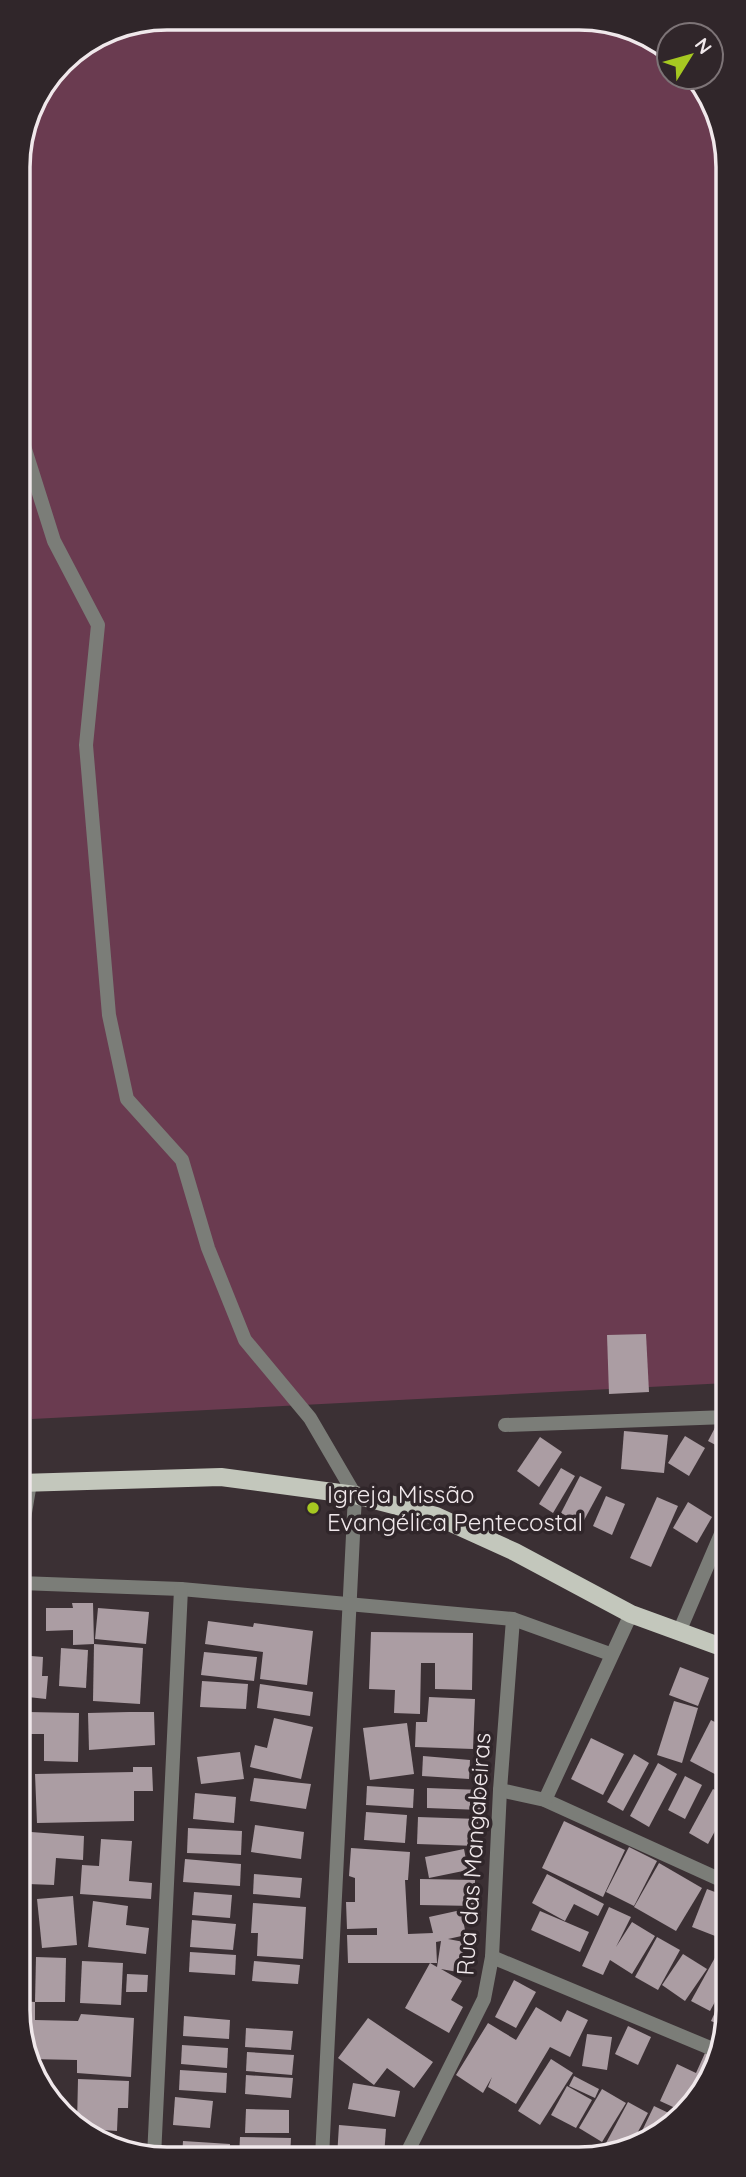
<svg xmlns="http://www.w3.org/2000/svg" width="746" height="2177" viewBox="0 0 746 2177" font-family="Quicksand,sans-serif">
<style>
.green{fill:#6a3b50}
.building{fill:#ab9da3}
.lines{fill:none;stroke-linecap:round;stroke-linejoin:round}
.minor{stroke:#7b7d78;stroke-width:14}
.primary{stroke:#c3c7bc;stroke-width:18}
.poi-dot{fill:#a6c821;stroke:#30262a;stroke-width:2.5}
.labels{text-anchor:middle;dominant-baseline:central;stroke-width:7;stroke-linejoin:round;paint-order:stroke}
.poi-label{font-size:24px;fill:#f0e8eb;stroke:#30262a;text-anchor:start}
.street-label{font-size:24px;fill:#f0e8eb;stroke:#30262a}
.rim{fill:none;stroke:#f0e8eb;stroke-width:3.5}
</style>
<rect width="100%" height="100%" fill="#3b3034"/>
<polygon class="green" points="167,18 609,20 669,53 669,77 693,77 726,137 727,1383 32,1419 20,1367 18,157 33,101 68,55 110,29"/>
<g class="building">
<polygon points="646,1334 649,1392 609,1394 607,1335"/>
<polygon points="718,1422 727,1428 727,1451 708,1441"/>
<polygon points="624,1431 668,1435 664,1473 621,1469"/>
<polygon points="685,1436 705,1448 689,1476 668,1463"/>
<polygon points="540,1437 562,1452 539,1487 517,1471"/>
<polygon points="561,1468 575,1476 553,1513 539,1504"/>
<polygon points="580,1476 602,1487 582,1524 561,1513"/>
<polygon points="606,1496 625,1504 612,1535 593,1526"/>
<polygon points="657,1497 678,1506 651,1567 630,1558"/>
<polygon points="688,1502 712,1517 697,1543 673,1528"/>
<polygon points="72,1603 93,1603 94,1644 73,1645 73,1630 46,1631 46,1608 73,1608"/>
<polygon points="98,1608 149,1612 146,1644 95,1639"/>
<polygon points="208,1621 253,1627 254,1623 313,1631 307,1685 260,1679 263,1652 205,1644"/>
<polygon points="371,1632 473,1633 472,1690 435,1689 435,1663 421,1663 420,1714 394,1713 395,1690 369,1689"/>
<polygon points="94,1644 143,1648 140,1704 93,1701"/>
<polygon points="61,1648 88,1650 86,1688 59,1686"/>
<polygon points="204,1652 257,1657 254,1681 201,1675"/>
<polygon points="31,1656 43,1657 42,1676 48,1676 46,1699 28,1697"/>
<polygon points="680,1667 709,1678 698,1706 669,1695"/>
<polygon points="202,1681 248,1684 246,1709 200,1707"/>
<polygon points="260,1684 313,1692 310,1716 257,1708"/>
<polygon points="429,1697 475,1699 473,1749 415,1747 416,1722 427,1722"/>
<polygon points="674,1701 698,1708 682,1763 657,1755"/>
<polygon points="28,1712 79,1713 78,1762 44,1761 44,1734 28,1734"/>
<polygon points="129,1712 154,1712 155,1745 89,1750 88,1713"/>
<polygon points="274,1718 313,1727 301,1779 250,1767 255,1745 267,1748"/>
<polygon points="711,1720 728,1729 728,1781 690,1761"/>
<polygon points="407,1723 414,1774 370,1780 363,1728"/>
<polygon points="591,1738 624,1754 603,1795 571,1779"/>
<polygon points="240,1752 244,1779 201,1784 197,1757"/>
<polygon points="634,1754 649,1763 623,1811 607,1802"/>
<polygon points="423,1756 470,1760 469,1779 422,1776"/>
<polygon points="658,1763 677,1774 649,1827 630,1816"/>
<polygon points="133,1767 152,1767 153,1791 134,1791 134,1821 37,1823 35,1774 133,1772"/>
<polygon points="685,1776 702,1785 685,1819 668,1810"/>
<polygon points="254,1778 311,1784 306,1809 250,1801"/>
<polygon points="367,1786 414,1789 413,1808 366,1805"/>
<polygon points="427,1788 482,1790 481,1810 427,1808"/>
<polygon points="713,1789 728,1797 728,1807 708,1844 689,1833"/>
<polygon points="195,1793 236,1797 234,1823 193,1819"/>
<polygon points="366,1812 407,1815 405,1843 364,1840"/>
<polygon points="418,1817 478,1819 477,1846 417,1844"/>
<polygon points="728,1819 728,1849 716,1843"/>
<polygon points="564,1821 625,1850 603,1897 542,1868"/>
<polygon points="255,1825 304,1832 301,1859 251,1852"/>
<polygon points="188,1828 242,1831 241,1855 187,1853"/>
<polygon points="31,1832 84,1836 83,1860 56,1858 54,1885 28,1884"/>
<polygon points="101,1839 132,1841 129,1881 152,1883 151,1899 80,1894 82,1865 99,1866"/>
<polygon points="629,1847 657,1861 634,1906 606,1892"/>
<polygon points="351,1848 410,1852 408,1880 405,1880 408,1934 433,1933 429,1917 461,1910 466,1935 448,1939 469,1943 463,1973 441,1969 462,1981 451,2000 463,2007 449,2033 405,2008 430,1963 437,1967 441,1941 436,1942 437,1963 348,1963 347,1935 377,1935 377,1928 347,1929 346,1902 355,1902 355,1878 349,1876"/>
<polygon points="464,1849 468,1870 429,1878 425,1857"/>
<polygon points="185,1859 241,1864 240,1886 183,1882"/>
<polygon points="659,1863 702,1888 676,1931 634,1907"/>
<polygon points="254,1874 302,1878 300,1898 253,1894"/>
<polygon points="547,1874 604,1904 598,1916 574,1904 565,1921 532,1903"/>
<polygon points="420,1879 475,1880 475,1906 420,1905"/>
<polygon points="707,1889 728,1897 728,1941 692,1927"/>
<polygon points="194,1892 232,1895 230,1918 192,1915"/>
<polygon points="73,1896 77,1945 42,1948 37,1899"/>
<polygon points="93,1901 128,1906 126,1925 149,1928 146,1954 88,1947"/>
<polygon points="253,1903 306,1907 303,1959 257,1956 258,1933 251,1933"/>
<polygon points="609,1907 631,1917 616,1947 632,1922 655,1936 632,1974 610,1960 603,1975 582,1966"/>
<polygon points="540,1911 589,1932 580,1952 531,1930"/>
<polygon points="192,1920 236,1924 233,1950 190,1947"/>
<polygon points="657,1937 680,1950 658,1990 635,1977"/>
<polygon points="190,1952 236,1955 235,1975 189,1972"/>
<polygon points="683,1954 707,1969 685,2001 662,1985"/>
<polygon points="717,1954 728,1961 728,1978 710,2011 691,2001"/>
<polygon points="36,1957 66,1958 65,2002 35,2002"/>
<polygon points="82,1961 123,1963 121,2005 80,2003"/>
<polygon points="254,1961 300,1965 298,1984 252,1981"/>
<polygon points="127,1974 148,1975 147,1992 126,1992"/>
<polygon points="514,1980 536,1992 516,2028 495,2017"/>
<polygon points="728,1984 728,2019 725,2027 711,2021"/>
<polygon points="20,2001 35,2002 35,2020 78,2021 81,2014 134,2018 131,2077 77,2073 77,2060 31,2059 20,2040"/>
<polygon points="536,2007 561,2022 567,2010 588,2020 570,2057 550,2047 516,2104 488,2087 492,2077 483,2093 456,2075 488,2023 516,2040"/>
<polygon points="184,2016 230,2020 229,2039 183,2036"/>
<polygon points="368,2018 433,2062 414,2088 387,2068 374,2085 338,2058"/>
<polygon points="628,2026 651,2037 638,2065 615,2054"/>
<polygon points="246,2028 293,2031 291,2050 245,2047"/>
<polygon points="587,2034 612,2037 607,2070 582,2066"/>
<polygon points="182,2045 228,2048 227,2068 181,2064"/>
<polygon points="247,2052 294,2055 292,2075 246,2071"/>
<polygon points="705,2053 713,2057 692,2108 684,2112 660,2101 677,2064 696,2073"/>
<polygon points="551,2059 573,2073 540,2125 518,2111"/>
<polygon points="180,2070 227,2073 226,2093 179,2090"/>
<polygon points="246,2075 293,2078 291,2098 245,2094"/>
<polygon points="574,2076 599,2089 595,2098 569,2086"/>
<polygon points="78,2079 129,2081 128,2108 118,2108 117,2131 87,2129 77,2124"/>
<polygon points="353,2083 400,2091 395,2117 348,2109"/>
<polygon points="567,2086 592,2100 576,2128 551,2115"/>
<polygon points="602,2089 626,2103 602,2142 579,2128"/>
<polygon points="175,2097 213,2101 210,2128 173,2125"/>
<polygon points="628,2102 648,2113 632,2143 619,2150 606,2143"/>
<polygon points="654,2106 677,2117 646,2135 641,2133"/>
<polygon points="246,2109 289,2110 289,2133 245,2133"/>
<polygon points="339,2125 386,2129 384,2156 337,2157"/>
<polygon points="240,2137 291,2138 290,2157 239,2157"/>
<polygon points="122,2141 147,2147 145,2157 137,2157 122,2148"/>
<polygon points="183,2141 230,2144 229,2157 182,2157"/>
</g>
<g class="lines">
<g class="minor">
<polyline points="18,427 54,541 98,625 86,745 109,1015 127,1099 182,1160 208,1248 245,1340 310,1418 355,1495 322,2157"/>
<polyline points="505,1425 727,1417"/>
<polyline points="20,1542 30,1483"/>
<polyline points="20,1583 181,1589 513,1619 610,1654"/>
<polyline points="679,1632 727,1520"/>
<polyline points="500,1790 545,1800 728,1883"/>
<polyline points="545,1800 631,1614"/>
<polyline points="492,1957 715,2050"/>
<polyline points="154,2157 181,1589"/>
<polyline points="405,2157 484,1999 492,1957 500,1790 513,1619"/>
</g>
<polyline class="primary" points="20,1483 221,1477 355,1495 436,1516 515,1552 631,1614 716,1645 728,1645"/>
</g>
<circle class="poi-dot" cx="313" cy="1508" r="7"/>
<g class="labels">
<g class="poi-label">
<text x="327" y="1494">Igreja Missão<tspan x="327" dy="28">Evangélica Pentecostal</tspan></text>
</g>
<g class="street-label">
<text transform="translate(473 1854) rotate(-86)">Rua das Mangabeiras</text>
</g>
</g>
<path d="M0 0H746V2177H0ZM167 30H579A137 137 0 0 1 716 167V2010A137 137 0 0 1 579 2147H167A137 137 0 0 1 30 2010V167A137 137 0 0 1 167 30Z" fill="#30262a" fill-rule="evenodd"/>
<path class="rim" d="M167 30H579A137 137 0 0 1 716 167V2010A137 137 0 0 1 579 2147H167A137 137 0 0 1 30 2010V167A137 137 0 0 1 167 30Z"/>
<g transform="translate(690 56) rotate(53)"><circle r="33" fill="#30262a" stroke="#7d7477" stroke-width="2"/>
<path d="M0-5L12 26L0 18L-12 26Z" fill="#a6c821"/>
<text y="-10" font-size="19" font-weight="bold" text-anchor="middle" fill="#f0e8eb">N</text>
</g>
</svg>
